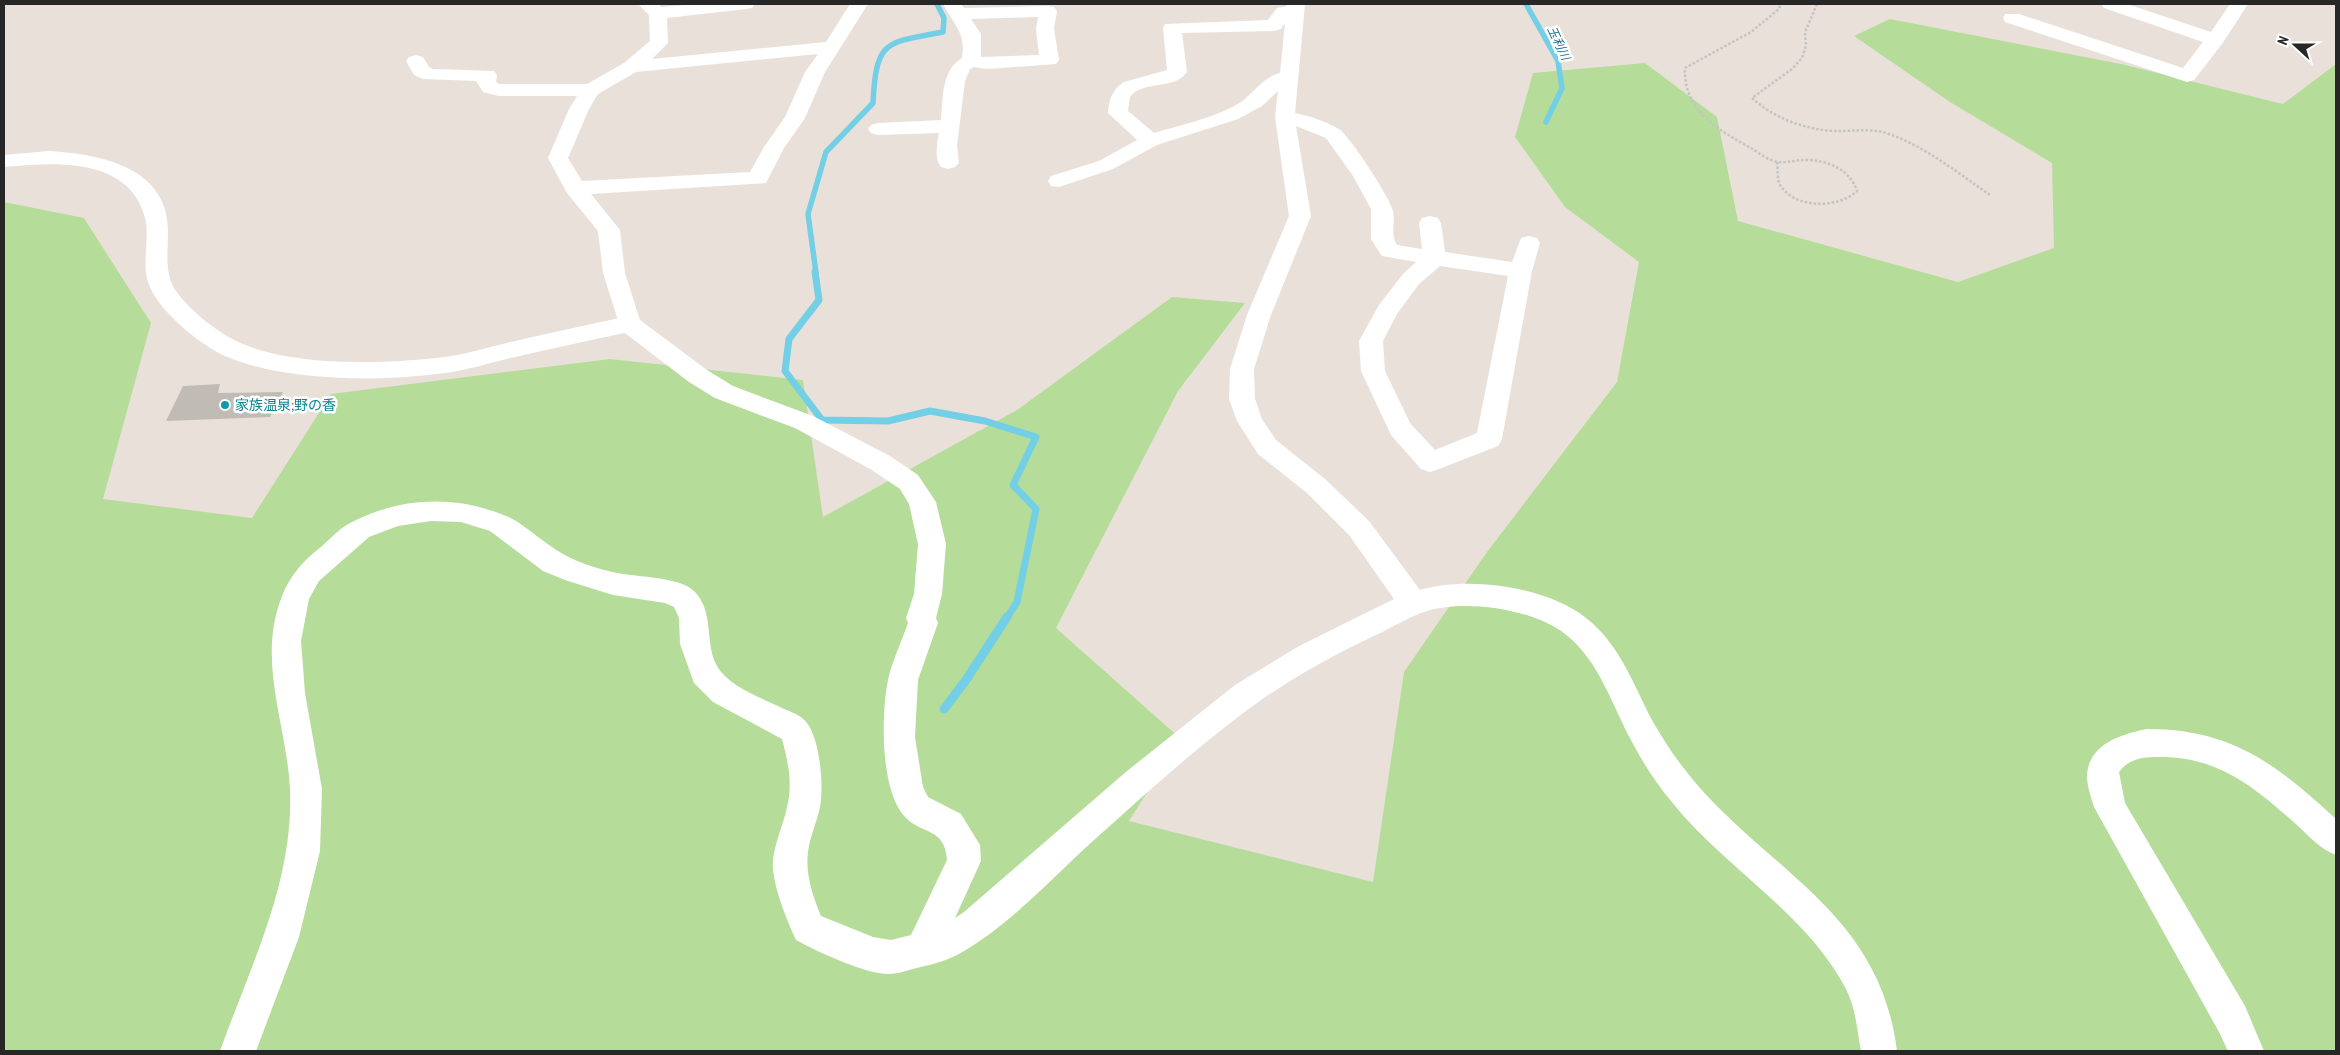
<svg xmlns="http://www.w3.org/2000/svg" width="2340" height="1055" viewBox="0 0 2340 1055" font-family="'PT Sans Narrow','Noto Sans JP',sans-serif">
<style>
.green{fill:#b5dd99}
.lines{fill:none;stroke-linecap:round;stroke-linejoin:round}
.stream-far2{stroke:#72cfe5;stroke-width:5.5}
.stream-far1{stroke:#72cfe5;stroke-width:7}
.stream{stroke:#72cfe5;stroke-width:9}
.building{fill:#c1bbb6}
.path{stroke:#c3c3c3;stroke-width:2.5;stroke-dasharray:2.5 2;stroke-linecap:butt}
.street{fill:#fff;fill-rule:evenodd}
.secondary{fill:#fff;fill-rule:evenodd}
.culture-dot{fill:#0f9aa8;stroke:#fff;stroke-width:2}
.labels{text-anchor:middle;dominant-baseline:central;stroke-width:5;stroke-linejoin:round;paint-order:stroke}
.far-water-label{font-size:12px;font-style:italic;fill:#156c8d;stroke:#fff}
.culture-label{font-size:14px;fill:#0d838f;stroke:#fff;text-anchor:start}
</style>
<rect width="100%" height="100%" fill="#e9e1d9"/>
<polygon class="green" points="1890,19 2121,64 2283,104 2336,64 2336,1051 4,1051 4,202 84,218 151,323 103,499 252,518 331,394 610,359 803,380 823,517 1017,410 1172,297 1245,303 1178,391 1056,628 1181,739 1129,821 1373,882 1404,672 1487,552 1617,382 1639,262 1565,207 1515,137 1533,73 1645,63 1717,117 1738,221 1958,282 2054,248 2052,163 1950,102 1854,36"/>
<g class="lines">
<g class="stream-far2">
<polyline points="1526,4 1558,61 1562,88 1546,122"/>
<path d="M816 273 808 214 826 152 873 103C876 39 886 43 943 32L944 18 937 4"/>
</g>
<polyline class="stream-far1" points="815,272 819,300 789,339 785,371 822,420 888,421 930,411 985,421 1036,437 1013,485 1036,509 1017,602 1007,618"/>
<polyline class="stream" points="944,709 966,680 1007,617"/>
</g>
<polygon class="building" points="220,384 218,393 283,392 270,417 166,421 183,386"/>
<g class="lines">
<g class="path">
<path d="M1817 4 1805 32 1806 46 1802 58 1792 69 1752 98C1775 119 1808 131 1839 131 1856 131 1873 128 1889 134 1926 147 1958 173 1990 195"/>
<path d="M1777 162C1778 169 1777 180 1780 185 1795 209 1838 209 1857 191 1850 169 1827 160 1805 160 1796 160 1787 163 1778 162 1769 161 1759 153 1751 148 1718 130 1683 110 1685 68L1751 32 1779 9 1781 4"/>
</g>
<g class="street">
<path d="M638 4H658L662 7 695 4H755L752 8 746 9 667 18 668 43 652 59 826 42 850 4H868L825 72 805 118 784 148 766 183 591 194 620 230 625 273 640 320 707 370 733 386 813 416 890 456 918 475 936 502 946 544 942 594 936 618 938 623 918 680 915 737 923 787 928 797 961 814 980 845 981 861 955 918 964 912 1127 771 1235 685 1299 646 1394 599 1349 535 1307 493 1258 454 1237 421 1229 399 1230 369 1247 315 1289 216 1275 117 1278 91 1262 106 1238 119 1157 145 1113 169 1059 187 1051 186 1048 181 1051 176 1099 161 1137 140 1108 113C1109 99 1112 90 1124 82L1167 70 1163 28 1165 24 1268 20 1277 8 1287 6V4H1305L1295 113C1310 116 1325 121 1339 129 1349 135 1388 195 1392 208 1397 220 1389 233 1397 245L1422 249 1419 223 1422 218 1430 216 1438 218 1441 223 1445 252 1512 262 1521 238 1529 236 1537 238 1540 243 1532 271 1502 439 1498 446 1439 469 1430 472 1421 469 1391 435 1361 371 1359 341 1379 305 1403 274 1416 262 1382 256 1371 239V209L1353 176 1326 138 1296 126 1311 216 1271 315 1254 369 1255 399 1262 419 1276 440 1325 479 1369 521 1420 590C1468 576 1546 586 1586 618 1620 644 1634 686 1653 722 1662 737 1671 752 1682 766 1760 869 1879 906 1897 1051H1861C1857 1030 1856 1009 1846 989 1806 912 1724 868 1671 801 1656 783 1643 763 1632 742 1612 705 1599 660 1565 634 1533 609 1466 599 1427 611 1410 616 1393 627 1376 635 1337 653 1299 674 1264 698 1204 740 1149 791 1094 840 1051 879 1008 927 957 955 945 961 930 965 917 968 908 970 898 974 889 974 865 974 818 952 796 940 786 918 776 894 773 870 771 849 783 828 787 807 793 784 788 761 782 739L713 702 694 683 680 644 679 618 674 607 665 603 613 595 565 580 543 571 490 531 461 522 431 521 398 526 369 537 319 581 309 599 301 641 305 693 322 789 320 851 299 937 256 1051H220C250 967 294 882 290 789 287 726 257 662 281 599 289 576 303 561 321 547 331 538 341 527 352 522 401 497 456 495 506 516 514 519 522 525 529 530 547 544 564 557 585 564 596 568 607 571 617 573 638 577 680 577 694 591 715 612 704 643 717 666 730 688 763 698 784 709 792 712 802 716 807 723 820 740 824 786 820 807 817 822 810 836 808 852 805 873 813 897 821 916L873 937 891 940 911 935 947 860C945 827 922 835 905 817 880 790 881 715 888 680 892 661 902 641 908 623L906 618 914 594 918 544 909 504 900 489 872 470 795 428 715 398 689 382 621 330 603 273 598 231 567 193 548 158 569 109 577 96H499L483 92 476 81 423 79 414 75 406 61 409 57 416 55 423 57 429 67 433 69 494 71 497 75 496 82 499 84H587L624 63 650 41 649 15ZM1285 23 1280 73C1262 77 1251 97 1236 105 1210 119 1181 125 1154 133L1128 111 1130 97C1144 79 1174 91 1187 72L1182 33 1274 31 1281 29ZM818 54 805 72 785 117 764 147 750 172 582 181 568 158 589 109 598 94 636 72ZM1440 266 1508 276 1477 433 1435 450 1410 423 1385 371 1383 341 1397 314 1419 284Z"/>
<path d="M943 4H961L964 8 1048 6 1054 7 1057 11 1054 29 1059 60 1056 64 987 69 974 67 970 69 965 81 957 146 959 163 955 167 948 169 941 167C934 158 937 144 939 133L878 135 871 133 868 129 871 125 878 123 941 120C943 100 941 70 962 58 966 32 954 25 943 4ZM1038 17 1036 29 1039 55 981 57V34L971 19Z"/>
<polygon points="2101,4 2127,4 2211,32 2230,4 2248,4 2222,44 2194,80 2187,82 2005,22 2003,18 2005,14 2019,14 2183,68 2203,42 2104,8"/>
<path d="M2147 729C2232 729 2276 764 2336 819V855C2320 849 2310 837 2297 825 2255 788 2220 757 2160 757 2143 757 2130 758 2119 772L2125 803 2245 1006 2264 1051H2228L2219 1032 2094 807C2091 797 2087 786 2087 776 2088 744 2122 734 2147 729Z"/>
</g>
<path class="secondary" d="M49 151C100 154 169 167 168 232 168 251 164 275 176 291 191 312 219 334 243 344 295 367 389 364 445 357 467 354 489 347 511 342 550 333 590 324 629 316L637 318 641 324 637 330 629 332C590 340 550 349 511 358 489 363 468 370 445 373 402 379 357 380 313 376 284 373 252 368 225 356 199 344 157 310 148 282 142 262 149 241 146 222 133 156 54 162 4 167V155Z"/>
</g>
<circle class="culture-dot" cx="225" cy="405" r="5"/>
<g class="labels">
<g class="far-water-label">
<text transform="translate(1559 43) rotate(65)">玉利川</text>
</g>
<g class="culture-label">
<text x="235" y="405">家族温泉;野の香</text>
</g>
</g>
<rect width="2340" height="1055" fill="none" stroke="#272727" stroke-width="10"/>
<g transform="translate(2295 45) rotate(291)" stroke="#ffffff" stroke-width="4" paint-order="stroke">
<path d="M0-4L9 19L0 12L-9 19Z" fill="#272727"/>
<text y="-8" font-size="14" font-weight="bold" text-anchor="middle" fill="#272727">N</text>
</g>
</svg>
